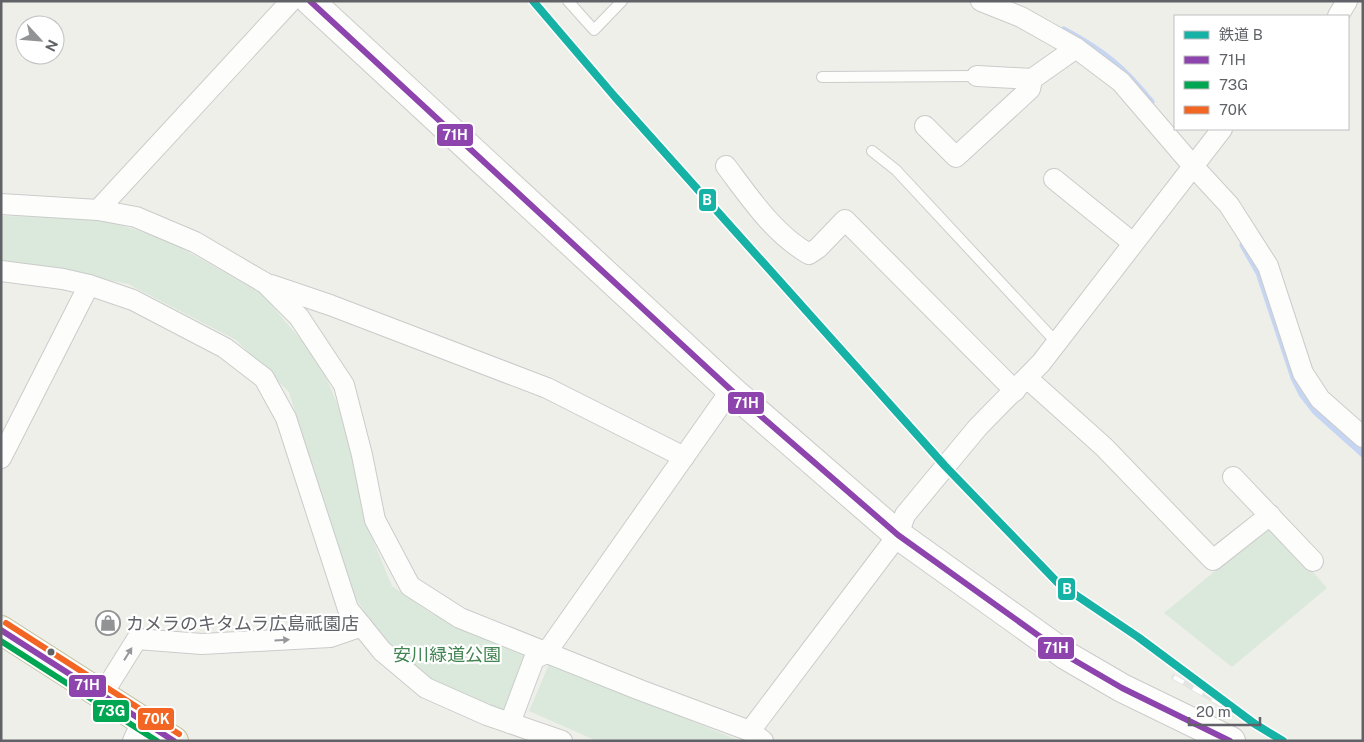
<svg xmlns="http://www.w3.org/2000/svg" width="1364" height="742" viewBox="0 0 1364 742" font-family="'Public Sans','Noto Sans JP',sans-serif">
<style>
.green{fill:#dae9db}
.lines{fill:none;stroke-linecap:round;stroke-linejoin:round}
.stream{stroke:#c6d6f2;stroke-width:7}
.service-casing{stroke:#cbcbcb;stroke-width:12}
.minor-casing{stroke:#cbcbcb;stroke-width:22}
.secondary-casing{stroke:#cacbcb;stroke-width:30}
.trunk-casing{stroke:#c2be9b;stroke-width:30}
.service{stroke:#fdfdfc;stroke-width:10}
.minor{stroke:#fdfdfc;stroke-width:20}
.secondary{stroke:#fdfdfc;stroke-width:28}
.trunk{stroke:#f0f0e8;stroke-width:28}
.rail-casing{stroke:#e4e4e3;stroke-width:5.5}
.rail{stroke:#fff;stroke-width:4;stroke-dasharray:11;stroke-linecap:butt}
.bus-1-casing{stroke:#fff;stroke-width:10}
.bus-2-casing{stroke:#fff;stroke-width:10}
.bus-3-casing{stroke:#fff;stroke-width:10}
.bus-1{stroke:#8e44ad;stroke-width:6}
.bus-2{stroke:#00a651;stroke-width:6}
.bus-3{stroke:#f26522;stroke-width:6}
.rail-1-casing{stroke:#fff;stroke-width:11}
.rail-1{stroke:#16b2a5;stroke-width:8}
.oneway{fill:#97989b}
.bus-dot{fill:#606267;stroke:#fff;stroke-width:2}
.labels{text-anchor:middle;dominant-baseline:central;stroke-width:4.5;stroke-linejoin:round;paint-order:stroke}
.poi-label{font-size:18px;fill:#606267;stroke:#fff;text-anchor:start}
.park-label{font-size:18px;fill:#428452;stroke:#fff}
.line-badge{stroke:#fff;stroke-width:2}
.badge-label{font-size:14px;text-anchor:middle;font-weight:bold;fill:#fff}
</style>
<rect width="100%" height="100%" fill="#efefea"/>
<g class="green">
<polygon points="1,216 96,218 164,238 262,294 319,361 344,420 367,526 392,586 431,613 525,654 504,710 427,681 384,642 353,594 326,513 289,392 236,340 128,284 34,265 1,265"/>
<polygon points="1271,525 1327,588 1232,667 1164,613"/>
<polygon points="550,662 740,741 597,741 529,711"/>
</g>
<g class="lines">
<g class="stream">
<path d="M1064 30C1103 51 1124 68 1151 102"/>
<polyline points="1243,245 1259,273 1294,378 1302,394 1316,412 1363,454"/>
</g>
<defs>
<g id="service">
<polyline points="568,1 594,30 622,1"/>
<polyline points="822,77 977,76"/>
<polyline points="872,151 896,170 1057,343"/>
</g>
<g id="minor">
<polyline points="981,1 1021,17 1076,48 1121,82 1193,166 1229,205 1268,266 1303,373 1320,399 1363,437"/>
<polyline points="1338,16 1347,1"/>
<polyline points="977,76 1032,79"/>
<polyline points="925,126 956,157 1030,89 1032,79 1076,48"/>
<path d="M726 166C750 198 774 234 809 254L818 248 845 220 1015 391"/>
<polyline points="1054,179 1133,243"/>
<polyline points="1,204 98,210 136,217 195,242 265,283 299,317 344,385 362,455 375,520 410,586 460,618 640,690 750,731 763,741"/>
<polyline points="98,210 291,1"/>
<polyline points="1,271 63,279 89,285 133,300 225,348 264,378 286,418 348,609 382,651 426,688 487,715 562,741"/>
<polyline points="271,285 330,305 547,388 684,457"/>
<polyline points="1027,378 1104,447 1213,560 1270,515"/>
<polyline points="1,458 89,285"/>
<polyline points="1233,477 1313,561"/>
<polyline points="102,695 137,639 202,644 330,637 362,626"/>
<polyline points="510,723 534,659 546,653 731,390"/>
<polyline points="750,731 898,535 905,515 978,427 1041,363 1222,129"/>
<polyline points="133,741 142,721"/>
</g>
<polyline id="secondary" points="310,1 731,390 898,535 1067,656 1122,688 1231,741"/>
<polyline id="trunk" points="1,630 174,741"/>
</defs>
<use href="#service" class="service-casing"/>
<use href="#minor" class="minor-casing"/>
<use href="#secondary" class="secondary-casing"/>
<use href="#trunk" class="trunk-casing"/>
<use href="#service" class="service"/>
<use href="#minor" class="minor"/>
<use href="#secondary" class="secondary"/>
<use href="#trunk" class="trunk"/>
<defs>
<polyline id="rail" points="1174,677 1252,722"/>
</defs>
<use href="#rail" class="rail-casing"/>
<use href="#rail" class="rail"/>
<defs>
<g id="bus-1">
<polyline points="310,1 731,390 898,535 1067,656 1122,688 1230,741"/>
<polyline points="1,630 174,741"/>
</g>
<polyline id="bus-2" points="1,641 157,741"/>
<polyline id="bus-3" points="6,623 179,734"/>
</defs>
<use href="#bus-1" class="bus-1-casing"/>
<use href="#bus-2" class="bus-2-casing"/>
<use href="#bus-3" class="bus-3-casing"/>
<use href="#bus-1" class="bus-1"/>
<use href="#bus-2" class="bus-2"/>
<use href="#bus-3" class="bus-3"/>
<defs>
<polyline id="rail-1" points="533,1 615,97 945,466 1058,583 1138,637 1255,724 1283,741"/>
</defs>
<use href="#rail-1" class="rail-1-casing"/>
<use href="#rail-1" class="rail-1"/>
</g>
<defs><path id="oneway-solid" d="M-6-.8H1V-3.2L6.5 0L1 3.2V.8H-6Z" transform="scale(1.25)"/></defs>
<g class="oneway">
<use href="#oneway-solid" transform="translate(282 640) rotate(-3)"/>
<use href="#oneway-solid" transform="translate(128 654) rotate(-58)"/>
</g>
<defs>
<symbol id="shop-ring" viewBox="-11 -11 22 22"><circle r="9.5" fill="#fff" stroke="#929395" stroke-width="1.5"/><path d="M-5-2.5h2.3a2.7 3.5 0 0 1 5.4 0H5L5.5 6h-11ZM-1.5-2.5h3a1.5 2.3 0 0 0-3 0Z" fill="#929395"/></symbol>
</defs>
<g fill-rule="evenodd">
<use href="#shop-ring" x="94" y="609" width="28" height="28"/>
</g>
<circle class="bus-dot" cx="51" cy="652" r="4.5"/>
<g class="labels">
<g class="poi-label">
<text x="126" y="623">カメラのキタムラ広島祇園店</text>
</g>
<g class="park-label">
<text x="447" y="654">安川緑道公園</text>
</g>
</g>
<g class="line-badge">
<rect x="436" y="123" width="38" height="24" rx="5" fill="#8e44ad"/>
<rect x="698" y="188" width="19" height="24" rx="5" fill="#16b2a5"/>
<rect x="727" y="391" width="38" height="24" rx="5" fill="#8e44ad"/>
<rect x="1057" y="577" width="19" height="24" rx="5" fill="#16b2a5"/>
<rect x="1037" y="636" width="38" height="24" rx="5" fill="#8e44ad"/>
<rect x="68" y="674" width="39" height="24" rx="5" fill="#8e44ad"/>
<rect x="92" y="699" width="38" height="24" rx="5" fill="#00a651"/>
<rect x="137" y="707" width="38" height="24" rx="5" fill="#f26522"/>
</g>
<g class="badge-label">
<text x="455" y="140">71H</text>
<text x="707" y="205">B</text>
<text x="746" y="408">71H</text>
<text x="1067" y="594">B</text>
<text x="1056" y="653">71H</text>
<text x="87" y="690">71H</text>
<text x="111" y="716">73G</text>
<text x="156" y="724">70K</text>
</g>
<rect width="1364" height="742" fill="none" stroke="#606267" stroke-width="5"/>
<rect x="1174" y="15" width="175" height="115" fill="#ffffff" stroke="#bfc0c2"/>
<rect x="1184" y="31" width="25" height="8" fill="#16b2a5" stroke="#bfc0c2"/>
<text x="1219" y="40" font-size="15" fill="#606267">鉄道 B</text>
<rect x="1184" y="56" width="25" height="8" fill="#8e44ad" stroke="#bfc0c2"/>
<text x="1219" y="65" font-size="15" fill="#606267">71H</text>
<rect x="1184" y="81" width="25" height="8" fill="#00a651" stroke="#bfc0c2"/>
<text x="1219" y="90" font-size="15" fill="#606267">73G</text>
<rect x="1184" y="106" width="25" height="8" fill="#f26522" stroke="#bfc0c2"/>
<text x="1219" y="115" font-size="15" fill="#606267">70K</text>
<g transform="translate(40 40) rotate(116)"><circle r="24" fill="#ffffff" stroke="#bfc0c2"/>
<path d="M0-4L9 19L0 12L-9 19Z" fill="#929395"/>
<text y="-8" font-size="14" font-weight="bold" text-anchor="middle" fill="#606267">N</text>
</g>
<path d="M1189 717v8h71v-8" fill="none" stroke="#606267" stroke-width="2.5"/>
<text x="1196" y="717" font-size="15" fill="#606267" stroke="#ffffff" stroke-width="4" paint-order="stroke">20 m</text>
</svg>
